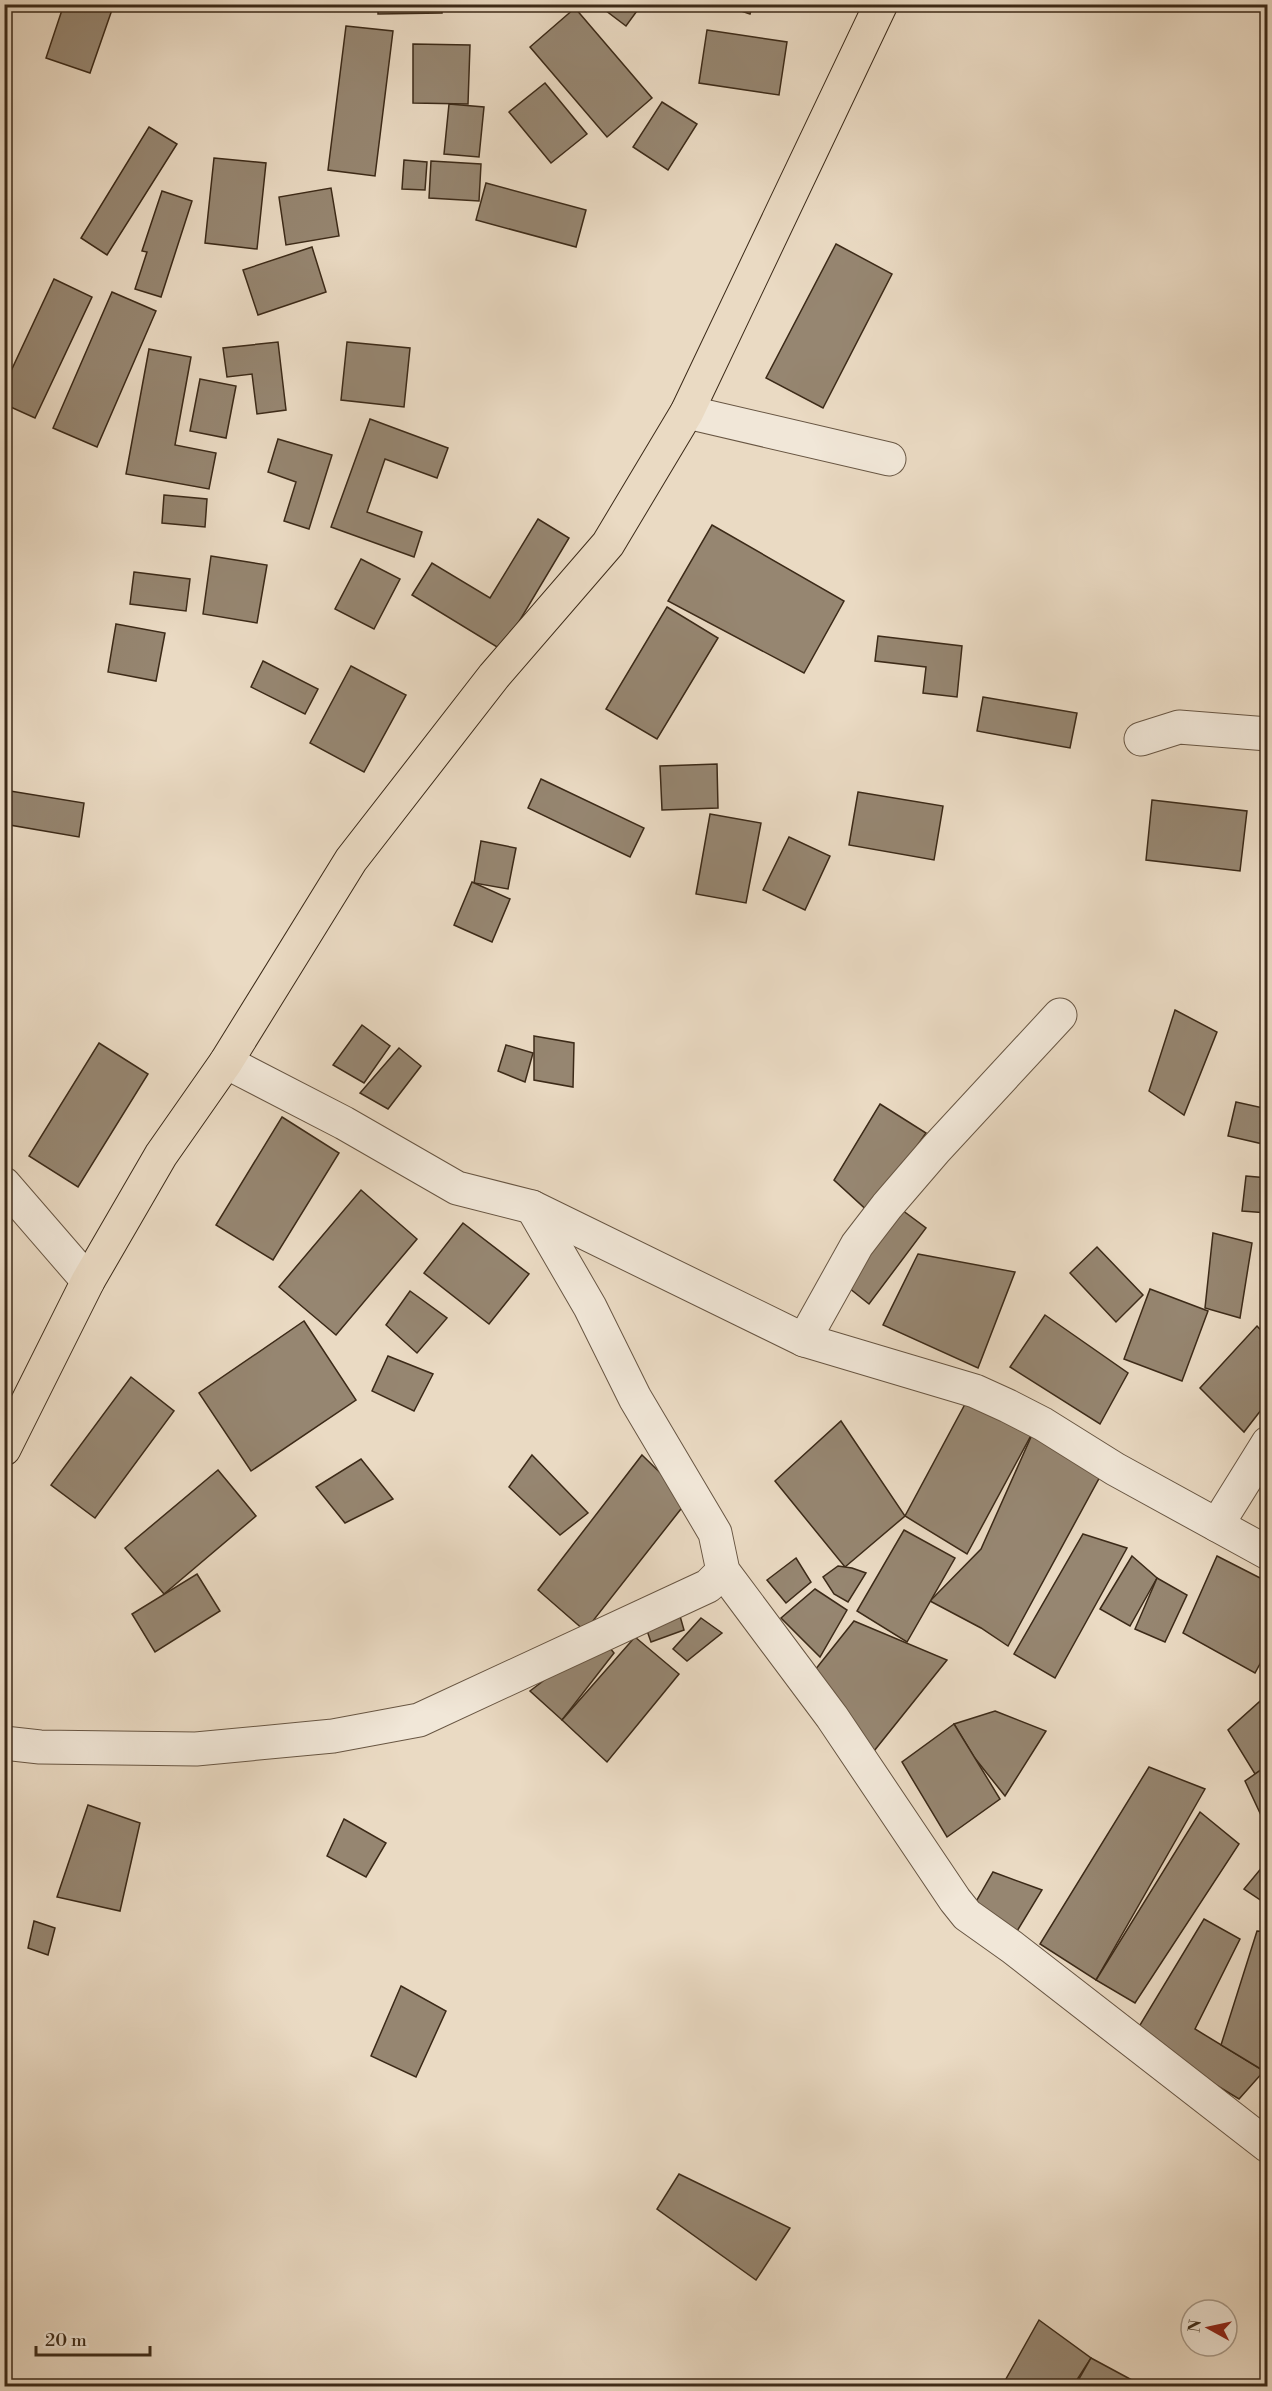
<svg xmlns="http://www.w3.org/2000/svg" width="1272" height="2391" viewBox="0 0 1272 2391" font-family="'Libre Bodoni',serif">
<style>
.building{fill:#968671;stroke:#3c2a18;stroke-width:1.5}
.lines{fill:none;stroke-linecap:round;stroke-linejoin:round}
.minor-casing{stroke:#685643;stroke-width:35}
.major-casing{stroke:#3c2a18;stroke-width:35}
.minor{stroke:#f1e7d8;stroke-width:33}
.major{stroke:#eadac3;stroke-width:33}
</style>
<rect width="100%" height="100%" fill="#eadac3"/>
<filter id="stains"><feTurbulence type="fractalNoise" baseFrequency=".00333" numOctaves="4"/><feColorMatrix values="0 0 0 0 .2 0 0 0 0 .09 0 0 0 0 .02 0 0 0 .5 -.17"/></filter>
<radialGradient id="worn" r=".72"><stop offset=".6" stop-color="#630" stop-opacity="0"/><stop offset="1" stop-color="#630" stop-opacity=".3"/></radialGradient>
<g class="building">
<polygon points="64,4 114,4 90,73 46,58"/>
<polygon points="378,4 442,4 442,13 378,14"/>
<polygon points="597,4 642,4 626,26"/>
<polygon points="721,4 753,4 750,14"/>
<polygon points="575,8 652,98 607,137 530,47"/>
<polygon points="346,26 393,31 375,176 328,170"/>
<polygon points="707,30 787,42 779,95 699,83"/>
<polygon points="413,44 470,45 468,104 413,103"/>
<polygon points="545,83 587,134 551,163 509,112"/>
<polygon points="662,102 697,124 668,170 633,147"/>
<polygon points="449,104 484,107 479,157 444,154"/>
<polygon points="149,127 177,144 107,255 81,238"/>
<polygon points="214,158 266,163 257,249 205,243"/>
<polygon points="404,160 427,162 425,190 402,189"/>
<polygon points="431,161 481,164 479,201 429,198"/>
<polygon points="486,183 586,210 576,247 476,220"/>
<polygon points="331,188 339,236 286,245 279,197"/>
<polygon points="162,191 192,201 161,297 135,289 147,252 142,251"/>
<polygon points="836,244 892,274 823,408 766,378"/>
<polygon points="312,247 326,292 258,315 243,270"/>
<polygon points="54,279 92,297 35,418 4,404 4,386"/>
<polygon points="112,292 156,311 97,447 53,428"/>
<polygon points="278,342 286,410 257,414 252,374 227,377 223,348"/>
<polygon points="347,342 410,348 404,407 341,400"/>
<polygon points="149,349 191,357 175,445 216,453 209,489 126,474"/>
<polygon points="200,379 236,386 226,438 190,431"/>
<polygon points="370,419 448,448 437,478 385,459 367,512 422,532 414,557 331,527"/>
<polygon points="278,439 332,455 309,529 284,521 296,482 268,472"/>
<polygon points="164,495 207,499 205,527 162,523"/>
<polygon points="538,519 569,538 502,650 412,595 432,563 490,598"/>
<polygon points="712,525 844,601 804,673 668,601"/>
<polygon points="211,556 267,565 257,623 203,614"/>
<polygon points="361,559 400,579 374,629 335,609"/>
<polygon points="134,572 190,579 186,611 130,604"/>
<polygon points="667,607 718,638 657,739 606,709"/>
<polygon points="116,624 165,633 156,681 108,672"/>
<polygon points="878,636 962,646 957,697 923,693 926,667 875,661"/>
<polygon points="263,661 318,689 305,714 251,687"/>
<polygon points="351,666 406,695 364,772 310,743"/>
<polygon points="983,697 1077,713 1070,748 977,731"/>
<polygon points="717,764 718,808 662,810 660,766"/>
<polygon points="541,779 644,828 630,857 528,808"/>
<polygon points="4,790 84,803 79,837 4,824"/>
<polygon points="858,792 943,806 934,860 849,845"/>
<polygon points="1152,800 1247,811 1240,871 1146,860"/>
<polygon points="710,814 761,823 746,903 696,894"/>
<polygon points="789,837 830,856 805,910 763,890"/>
<polygon points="481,841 516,848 508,889 474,883"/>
<polygon points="472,882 510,899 492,942 454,925"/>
<polygon points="1175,1010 1217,1032 1184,1115 1149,1091"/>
<polygon points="362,1025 390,1046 364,1083 333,1065"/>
<polygon points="534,1036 574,1043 573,1087 534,1080"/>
<polygon points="99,1043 148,1074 78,1187 29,1156"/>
<polygon points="506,1045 533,1053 525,1082 498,1071"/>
<polygon points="399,1048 421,1066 388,1109 360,1093"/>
<polygon points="1236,1102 1268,1109 1268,1127 1263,1144 1228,1136"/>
<polygon points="880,1104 926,1133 870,1213 834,1180"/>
<polygon points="282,1117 339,1153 273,1260 216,1225"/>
<polygon points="1246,1176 1268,1178 1268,1213 1242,1211"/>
<polygon points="361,1190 417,1239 336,1335 279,1287"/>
<polygon points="898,1207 926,1228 869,1304 839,1280"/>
<polygon points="463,1223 529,1274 489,1324 424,1273"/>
<polygon points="1213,1233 1252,1243 1240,1318 1205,1308"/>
<polygon points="1097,1247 1143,1295 1116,1322 1070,1273"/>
<polygon points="918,1254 1015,1272 978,1368 883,1325"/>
<polygon points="1150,1289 1208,1311 1182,1381 1124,1359"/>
<polygon points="410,1291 447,1318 417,1353 386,1325"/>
<polygon points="1045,1315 1128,1373 1100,1424 1010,1367"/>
<polygon points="304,1321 356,1400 251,1471 199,1393"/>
<polygon points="1257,1326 1268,1338 1268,1401 1244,1432 1200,1388"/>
<polygon points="388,1356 433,1374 414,1411 372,1391"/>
<polygon points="131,1377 174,1411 95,1518 51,1485"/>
<polygon points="971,1393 1035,1428 967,1554 905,1516"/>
<polygon points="841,1421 905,1516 845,1567 775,1481"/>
<polygon points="1035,1428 1102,1473 1008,1646 981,1628 930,1601 981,1549"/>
<polygon points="532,1455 588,1513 560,1535 509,1487"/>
<polygon points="642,1455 688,1500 585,1631 538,1590"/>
<polygon points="361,1459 393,1499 345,1523 316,1487"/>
<polygon points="218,1470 256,1516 164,1594 125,1548"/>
<polygon points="904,1530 955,1558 907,1642 857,1611"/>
<polygon points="1083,1534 1127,1548 1055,1678 1014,1654"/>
<polygon points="1132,1556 1157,1578 1130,1626 1100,1609"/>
<polygon points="1217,1556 1268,1582 1268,1649 1255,1673 1183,1633"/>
<polygon points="796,1558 811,1582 786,1603 767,1580"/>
<polygon points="838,1566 852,1568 866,1573 848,1602 834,1594 823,1577"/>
<polygon points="197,1574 220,1611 155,1652 132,1614"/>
<polygon points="1157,1578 1187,1595 1165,1642 1135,1629"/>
<polygon points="815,1589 847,1610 820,1657 781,1618"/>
<polygon points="678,1609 684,1630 651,1642 645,1625"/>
<polygon points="701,1618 722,1633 687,1661 673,1649"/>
<polygon points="854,1621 947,1660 874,1751 811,1675"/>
<polygon points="601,1637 614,1653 562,1720 530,1691"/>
<polygon points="635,1637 679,1674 607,1762 562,1720"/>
<polygon points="1268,1694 1268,1765 1255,1774 1228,1730"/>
<polygon points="995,1711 1046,1731 1005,1796 974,1757 954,1724"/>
<polygon points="954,1724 1000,1799 947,1837 902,1762"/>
<polygon points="1268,1765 1268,1827 1267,1828 1245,1781"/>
<polygon points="1149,1767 1205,1789 1096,1980 1040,1944"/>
<polygon points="88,1805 140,1823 120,1911 57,1897"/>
<polygon points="1200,1812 1239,1844 1135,2003 1096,1980"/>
<polygon points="344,1819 386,1843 366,1877 327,1856"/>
<polygon points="1268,1860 1268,1905 1244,1889"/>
<polygon points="993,1872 1042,1890 1014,1936 969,1914"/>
<polygon points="1204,1919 1240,1939 1195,2029 1264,2071 1239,2099 1134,2035"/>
<polygon points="34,1921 55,1928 48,1955 28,1948"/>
<polygon points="1257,1931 1268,1932 1268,2055 1264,2071 1221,2045"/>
<polygon points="401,1986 446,2011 416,2077 371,2056"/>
<polygon points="679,2174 790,2228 756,2280 657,2209"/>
<polygon points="1039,2320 1091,2358 1073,2386 1002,2386"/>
<polygon points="1091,2358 1143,2386 1075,2386"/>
</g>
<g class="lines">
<defs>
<g id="minor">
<polyline points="687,412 889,459"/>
<polyline points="1141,739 1179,727 1268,734"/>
<polyline points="226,1062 344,1123 457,1188 532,1207 804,1340 975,1391 1008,1406 1043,1424 1115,1469 1268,1553"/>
<polyline points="4,1184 88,1281"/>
<polyline points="532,1207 590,1307 635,1398 715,1533 723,1571 832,1717 955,1900 967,1915 1012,1947 1268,2146"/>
<polyline points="804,1340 857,1245 887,1206 936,1149 1060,1015"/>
<polyline points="1217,1525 1268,1443"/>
<polyline points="4,1743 40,1747 196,1749 333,1736 419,1720 708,1586 723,1571"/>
</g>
<polyline id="major" points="4,1449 88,1281 161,1155 226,1062 351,860 494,676 608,544 687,412 881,4"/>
</defs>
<use href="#minor" class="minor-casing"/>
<use href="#major" class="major-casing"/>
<use href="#minor" class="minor"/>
<use href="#major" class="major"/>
</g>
<rect width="1272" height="2391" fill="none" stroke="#eadac3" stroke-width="24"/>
<rect x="6" y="6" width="1260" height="2379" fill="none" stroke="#3c2a18" stroke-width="3"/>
<rect x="12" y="12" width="1248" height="2367" fill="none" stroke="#3c2a18" stroke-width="1.5"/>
<g transform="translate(1209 2328) rotate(278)"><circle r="28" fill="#f1e7d8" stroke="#a99b8b" stroke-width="1.5"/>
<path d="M0-4.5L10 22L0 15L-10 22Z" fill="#8f2418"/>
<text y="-9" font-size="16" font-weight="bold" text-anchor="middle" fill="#3c2a18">N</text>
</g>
<path d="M36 2346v9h114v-9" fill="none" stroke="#3c2a18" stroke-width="3"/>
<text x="45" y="2346" font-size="18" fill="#3c2a18" stroke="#f1e7d8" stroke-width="4.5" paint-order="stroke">20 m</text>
<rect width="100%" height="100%" filter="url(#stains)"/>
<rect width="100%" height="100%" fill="url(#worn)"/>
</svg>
